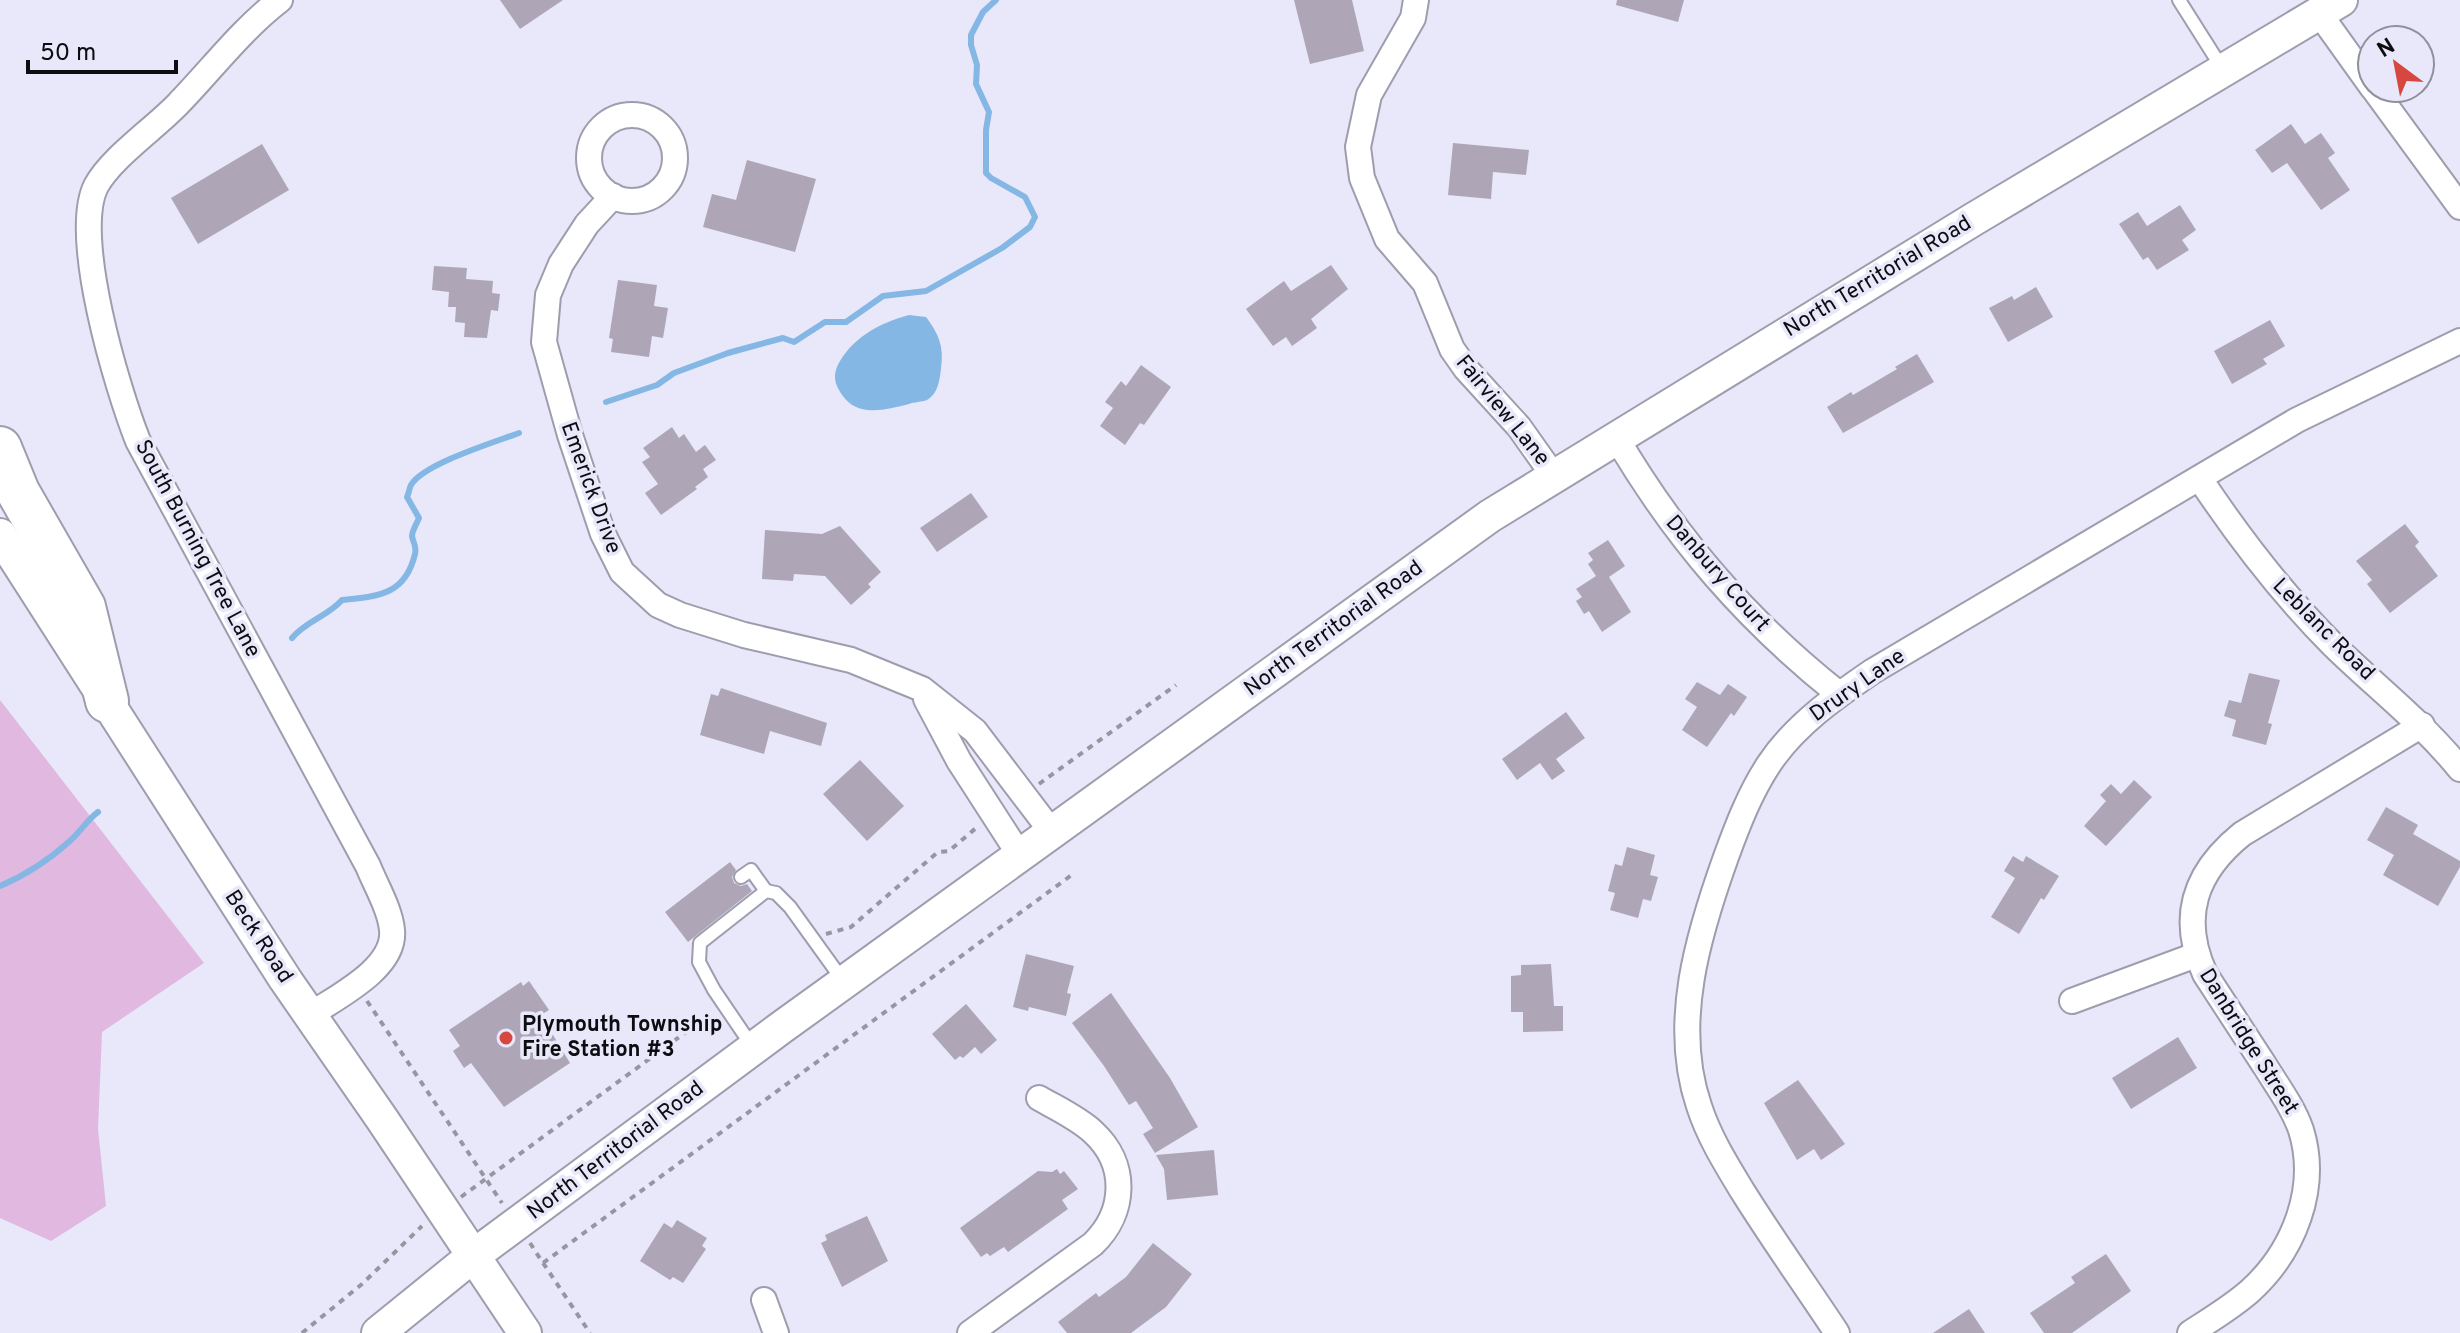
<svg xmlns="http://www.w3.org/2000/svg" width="2460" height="1333" viewBox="0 0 2460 1333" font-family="Overpass,sans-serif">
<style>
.green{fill:#e1b8e0}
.water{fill:#85b7e4}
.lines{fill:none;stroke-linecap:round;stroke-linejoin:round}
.stream{stroke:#85b7e4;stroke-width:6}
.building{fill:#aea6b6}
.service-casing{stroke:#9d9dae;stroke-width:16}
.minor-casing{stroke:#9d9dae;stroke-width:28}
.secondary-casing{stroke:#9d9dae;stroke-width:36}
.motorway-casing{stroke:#9d9dae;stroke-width:46}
.path{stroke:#9696a3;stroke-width:4;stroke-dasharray:6 6;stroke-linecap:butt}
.service{stroke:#fff;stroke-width:12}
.minor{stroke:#fff;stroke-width:24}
.secondary{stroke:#fff;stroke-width:32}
.motorway{stroke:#fff;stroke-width:42}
.poi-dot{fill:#d5473f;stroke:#e8e8fa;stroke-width:3}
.labels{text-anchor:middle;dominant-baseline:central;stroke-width:7;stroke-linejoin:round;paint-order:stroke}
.street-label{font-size:22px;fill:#0c0c11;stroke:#e8e8fa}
.poi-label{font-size:22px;font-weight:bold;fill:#0c0c11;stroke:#e8e8fa;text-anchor:start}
</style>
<rect width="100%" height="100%" fill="#e8e8fa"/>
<polygon class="green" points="0,700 204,963 102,1032 98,1129 106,1206 51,1241 0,1218"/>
<path class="water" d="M909 315 926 317C939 334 944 347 941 368 940 379 938 394 927 400 922 402 914 402 909 404 882 411 854 418 839 390 833 380 834 371 840 361 855 336 882 322 909 315Z"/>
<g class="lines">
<g class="stream">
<polyline points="606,402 657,385 674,373 728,353 783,338 794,342 825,322 846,322 883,296 926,291 1002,248 1030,227 1035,217 1025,197 991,178 986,173 986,130 989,112 976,84 977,65 971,45 971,35 983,12 996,0"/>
<path d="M292 638C306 621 328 616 342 600 377 596 405 596 415 554 417 546 413 543 412 536 412 531 417 523 419 518L407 497C409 493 409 489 411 485 423 464 495 442 519 433"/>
<path d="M0 886C26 875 50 859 71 840 81 831 87 820 98 812"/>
</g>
</g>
<g class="building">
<polygon points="500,0 563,0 520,29"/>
<polygon points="1294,0 1352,0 1364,51 1310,64"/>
<polygon points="1617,0 1684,0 1678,22 1616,5"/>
<polygon points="2291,124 2305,144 2321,133 2335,153 2328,158 2350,190 2321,210 2287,163 2272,173 2255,150"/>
<polygon points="1453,143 1529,150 1526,175 1493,172 1491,199 1448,195"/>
<polygon points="262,144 289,190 198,244 171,198"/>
<polygon points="747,160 816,179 795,252 703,227 712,194 736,200"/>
<polygon points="2180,205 2196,230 2182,240 2189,250 2157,270 2148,257 2143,260 2119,224 2138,212 2147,226"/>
<polygon points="1331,265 1348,289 1311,319 1317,328 1292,346 1286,337 1273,346 1246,309 1284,281 1291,291"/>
<polygon points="434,266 467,268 466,279 493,281 492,293 500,294 498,311 491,310 487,338 464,337 465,323 455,322 456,307 448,307 449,292 432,290"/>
<polygon points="618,280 657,285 654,306 668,308 663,338 652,336 649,357 611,352 613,339 609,338"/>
<polygon points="2036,287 2053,317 2008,342 1989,308 2012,296 2014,300"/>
<polygon points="2270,320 2285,346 2263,359 2267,364 2232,384 2214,351"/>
<polygon points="1917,354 1934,382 1843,433 1827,407 1851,392 1853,395 1897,369 1895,367"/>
<polygon points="1141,365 1171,387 1144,425 1140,423 1125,445 1100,426 1113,408 1105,402 1121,381 1126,386"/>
<polygon points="672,427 679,438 684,434 696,452 705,445 716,460 703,469 708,477 695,487 697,489 661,515 645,493 658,484 642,462 650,457 643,448"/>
<polygon points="971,493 988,517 937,552 920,528"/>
<polygon points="2405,524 2419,542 2415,546 2438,576 2390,613 2367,584 2372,580 2356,561"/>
<polygon points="840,526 881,572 868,584 871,587 851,605 825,576 794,574 793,581 762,579 765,530 822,534"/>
<polygon points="1608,540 1625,566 1609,577 1631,612 1602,632 1589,611 1584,614 1576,601 1582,597 1576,589 1596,576 1588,564 1593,560 1588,553"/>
<polygon points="2249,673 2280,680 2268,723 2272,724 2266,745 2232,736 2236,720 2224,716 2229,700 2241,703"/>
<polygon points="1697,682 1720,695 1728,684 1747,697 1734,716 1731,713 1707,747 1682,730 1697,707 1685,699"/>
<polygon points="721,688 827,723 821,746 770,731 764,754 700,735 711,694 718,696"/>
<polygon points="1566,712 1585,738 1556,759 1565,771 1552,780 1540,763 1517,780 1502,759"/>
<polygon points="860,760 904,806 867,841 823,794"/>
<polygon points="2134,780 2152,797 2106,846 2084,826 2106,801 2100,795 2111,784 2121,794"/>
<polygon points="2386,807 2418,825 2413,834 2460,861 2460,867 2438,906 2383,875 2394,855 2367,840"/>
<polygon points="1627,847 1655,855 1650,875 1658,877 1651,901 1643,899 1638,918 1610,910 1615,893 1608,891 1615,864 1622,866"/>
<polygon points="2013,856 2023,862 2026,856 2059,876 2044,900 2041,898 2019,934 1991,917 2015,878 2004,871"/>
<polygon points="730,862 736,870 732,877 734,883 741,886 747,884 752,891 688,942 665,912"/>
<polygon points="1026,954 1074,966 1067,993 1071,994 1066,1016 1029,1007 1028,1011 1013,1007"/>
<polygon points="1551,964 1554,1006 1563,1006 1563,1031 1523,1032 1523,1012 1511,1012 1511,976 1521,975 1521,965"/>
<polygon points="529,981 549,1010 541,1015 570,1063 504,1107 471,1063 464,1068 453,1051 460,1046 449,1030 521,982 523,986"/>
<polygon points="1111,993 1170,1078 1198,1127 1155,1153 1143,1134 1153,1128 1136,1101 1129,1105 1104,1066 1072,1023"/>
<polygon points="966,1004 997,1040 981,1054 975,1047 963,1058 960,1056 955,1060 932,1034"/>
<polygon points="2178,1037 2197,1068 2131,1109 2112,1078"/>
<polygon points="1798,1080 1845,1144 1821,1160 1814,1149 1797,1160 1764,1103"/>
<polygon points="1214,1150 1218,1195 1167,1200 1164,1169 1156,1155"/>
<polygon points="1057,1169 1060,1174 1064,1171 1078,1189 1062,1200 1068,1209 1008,1252 1004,1247 990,1256 987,1253 981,1257 960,1228 1038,1171 1052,1172"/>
<polygon points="867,1216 888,1261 842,1287 821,1243 827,1240 825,1235"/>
<polygon points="677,1220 707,1238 702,1246 706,1249 683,1283 673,1277 670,1280 640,1261 664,1223 672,1228"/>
<polygon points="1153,1243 1192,1274 1166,1307 1131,1333 1067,1333 1058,1322 1096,1293 1099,1297 1126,1277"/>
<polygon points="2106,1254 2131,1291 2072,1333 2044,1333 2030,1313 2075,1283 2071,1277"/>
<polygon points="1969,1309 1985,1333 1933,1333"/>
</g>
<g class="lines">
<defs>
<g id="service">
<polyline points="2179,0 2222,68"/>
<polyline points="741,877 751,870 766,891"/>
<polyline points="752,1046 714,990 699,962 700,943 766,891 776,893 790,907 844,982"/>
</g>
<g id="minor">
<path d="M280 0C241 30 212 69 178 104 154 129 111 158 96 186 71 235 117 388 138 441L368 866C376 886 390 909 392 930 396 968 338 996 310 1015"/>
<polyline points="1416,0 1413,18 1369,95 1358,147 1362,178 1387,239 1425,283 1452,349 1466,369 1519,427 1553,475"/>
<polyline points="2319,13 2372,87"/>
<polyline points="2373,88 2460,207"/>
<circle cx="632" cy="158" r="43"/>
<polyline points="613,196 587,224 561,264 548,295 544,342 570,435 603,534 622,572 658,605 680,615 744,635 851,660 922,689 975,731 1051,831"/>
<path d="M1616 437C1676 539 1746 620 1839 694"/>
<path d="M2200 479C2240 539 2282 594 2333 645 2376 687 2422 722 2460 769"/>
<polyline points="926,699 959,761 1019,854"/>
<polyline points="2072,1001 2196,955"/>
<polyline points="764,1300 776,1333"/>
<path d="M970 1333 1093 1244C1126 1212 1128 1164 1093 1132 1078 1118 1056 1108 1039 1098"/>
<path d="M1837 1333C1806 1286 1773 1240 1743 1192 1726 1164 1709 1137 1699 1106 1671 1024 1698 935 1726 857 1738 824 1750 793 1769 764 1795 725 1835 697 1873 671L2297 420 2460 341"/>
<path d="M2190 1333C2210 1320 2232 1307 2250 1291 2294 1251 2319 1188 2301 1130 2293 1107 2278 1087 2265 1066 2245 1035 2225 1005 2205 974 2179 917 2195 872 2242 834L2422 725"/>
</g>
<g id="secondary">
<polyline points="0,535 285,979 382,1119 525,1333"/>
<polyline points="378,1333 473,1256 782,1027 1490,516 1974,219 2341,0"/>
</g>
<polyline id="motorway" points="0,448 18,492 84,607 107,701"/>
</defs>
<use href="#service" class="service-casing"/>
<use href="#minor" class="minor-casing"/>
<use href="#secondary" class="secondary-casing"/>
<use href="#motorway" class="motorway-casing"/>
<g class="path">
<polyline points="1039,784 1176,685"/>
<polyline points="826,934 851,927 938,852 949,851 976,828"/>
<polyline points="367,1001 502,1203"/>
<polyline points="461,1197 712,1013"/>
<polyline points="530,1243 543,1263 1073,874"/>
<polyline points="543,1263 590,1333"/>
<polyline points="302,1333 362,1284 422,1226"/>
</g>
<use href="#service" class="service"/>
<use href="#minor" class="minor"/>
<use href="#secondary" class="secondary"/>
<use href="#motorway" class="motorway"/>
</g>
<circle class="poi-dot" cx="506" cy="1038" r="8"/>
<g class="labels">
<g class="street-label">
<text transform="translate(1878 277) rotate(-31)">North Territorial Road</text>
<text transform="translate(1502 411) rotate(51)">Fairview Lane</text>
<text transform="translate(590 488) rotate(70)">Emerick Drive</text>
<text transform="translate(197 549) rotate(62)">South Burning Tree Lane</text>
<text transform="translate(1717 574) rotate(49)">Danbury Court</text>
<text transform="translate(1334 629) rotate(-36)">North Territorial Road</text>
<text transform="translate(2323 630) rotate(45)">Leblanc Road</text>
<text transform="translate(1858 686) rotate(-35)">Drury Lane</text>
<text transform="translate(258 937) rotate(57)">Beck Road</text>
<text transform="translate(2248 1042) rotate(58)">Danbridge Street</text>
<text transform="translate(616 1151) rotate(-37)">North Territorial Road</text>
</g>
<g class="poi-label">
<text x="522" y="1025">Plymouth Township<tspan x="522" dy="25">Fire Station #3</tspan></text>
</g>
</g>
<g transform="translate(2396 64) rotate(328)"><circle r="38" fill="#e8e8fa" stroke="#90909d" stroke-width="2"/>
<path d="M0-6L14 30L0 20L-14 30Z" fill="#d5473f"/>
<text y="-12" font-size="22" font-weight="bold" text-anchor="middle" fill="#0c0c11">N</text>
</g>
<path d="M28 60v12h148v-12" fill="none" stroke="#0c0c11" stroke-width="4"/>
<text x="40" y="60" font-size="24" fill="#0c0c11" stroke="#e8e8fa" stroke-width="6" paint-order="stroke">50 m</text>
</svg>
